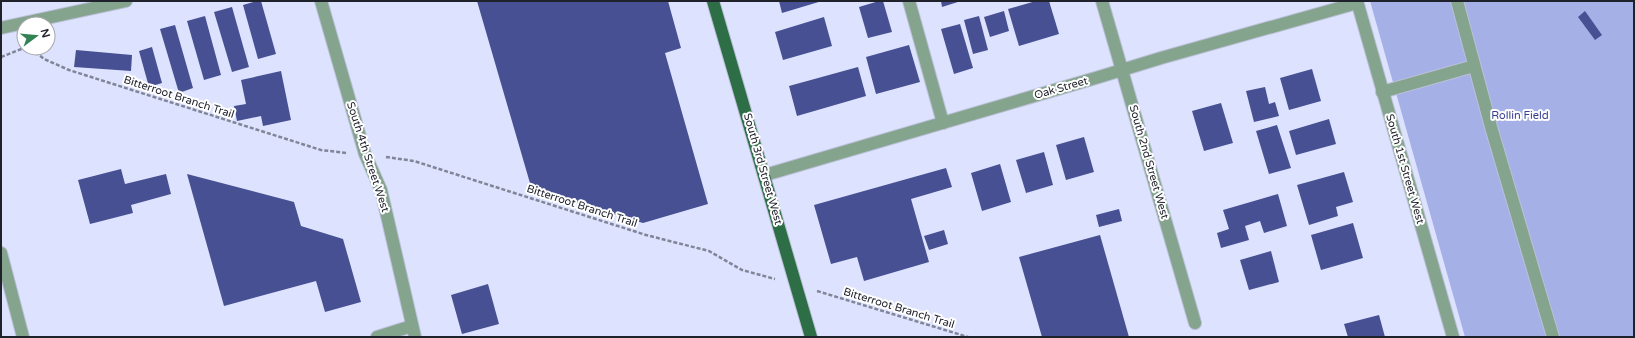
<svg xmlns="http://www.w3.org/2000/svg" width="1635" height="338" viewBox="0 0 1635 338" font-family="'Varela Round',sans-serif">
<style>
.green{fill:#a5b0e7}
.building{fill:#475092}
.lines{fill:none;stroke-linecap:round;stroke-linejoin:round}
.minor-casing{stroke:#bbc0d8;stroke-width:14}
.major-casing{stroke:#bbc0d8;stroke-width:14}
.path{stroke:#818598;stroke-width:2.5;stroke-dasharray:4 2;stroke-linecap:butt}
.minor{stroke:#84a48e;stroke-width:12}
.major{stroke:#2e6e47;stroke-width:12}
.labels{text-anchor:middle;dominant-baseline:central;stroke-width:4;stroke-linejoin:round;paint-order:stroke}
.street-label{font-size:11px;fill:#1f212b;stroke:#fff}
.park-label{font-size:11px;fill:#373d91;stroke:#fff}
</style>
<rect width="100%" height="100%" fill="#dde3fe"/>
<polygon class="green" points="1370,1 1634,1 1634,337 1465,337"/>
<g class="building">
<polygon points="257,1 261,1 276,54 258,59 243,5"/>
<polygon points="477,1 668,1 681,48 665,53 708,204 643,223 532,190"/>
<polygon points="779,1 822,1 782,13"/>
<polygon points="879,1 883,1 892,32 868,38 859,7"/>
<polygon points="941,1 961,1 942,7"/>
<polygon points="1036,1 1049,1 1059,34 1019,46 1008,9"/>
<polygon points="232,7 249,67 232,72 214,12"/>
<polygon points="1004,11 1009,31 990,37 984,17"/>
<polygon points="1585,11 1602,35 1595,40 1578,17"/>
<polygon points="205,16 221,75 204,80 187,21"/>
<polygon points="979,16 988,50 973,54 964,20"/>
<polygon points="824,17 832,46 783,60 775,32"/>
<polygon points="960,24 973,68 954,74 941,29"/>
<polygon points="175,25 193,88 179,93 160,29"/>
<polygon points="909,45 920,82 876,94 866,57"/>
<polygon points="152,47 162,83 149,87 139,51"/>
<polygon points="76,50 132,55 131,71 74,67"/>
<polygon points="858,67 866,96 797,116 789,86"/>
<polygon points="1312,69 1321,101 1289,110 1280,78"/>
<polygon points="281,71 291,120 263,126 261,116 237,121 234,106 246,104 241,80"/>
<polygon points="1265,87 1269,104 1275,102 1279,116 1254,122 1246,91"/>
<polygon points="1221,103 1233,143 1204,151 1192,111"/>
<polygon points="1329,119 1336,144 1296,155 1289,131"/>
<polygon points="1277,125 1291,168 1269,174 1256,131"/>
<polygon points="1084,137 1094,172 1066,180 1056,145"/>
<polygon points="1044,152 1053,185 1026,193 1016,160"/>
<polygon points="1000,164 1011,202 982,211 971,173"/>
<polygon points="946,168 952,187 911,199 929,262 864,281 857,257 831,264 814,205"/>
<polygon points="121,169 125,184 166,174 171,194 131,205 133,213 90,224 78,180"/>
<polygon points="1344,172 1353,202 1336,207 1338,216 1309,225 1297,185"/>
<polygon points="187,174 294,202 301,226 343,239 361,302 325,312 316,281 224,306"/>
<polygon points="1278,194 1287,226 1264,233 1260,221 1245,226 1249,240 1221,248 1217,233 1229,229 1223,210"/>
<polygon points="1119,209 1122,221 1099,227 1096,215"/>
<polygon points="1353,223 1363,258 1321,270 1311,235"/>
<polygon points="944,230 948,244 929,250 924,236"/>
<polygon points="1100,235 1129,337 1042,337 1019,257"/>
<polygon points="1271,251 1279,282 1249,290 1240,260"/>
<polygon points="488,284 499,324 462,334 451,295"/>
<polygon points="1379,315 1385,337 1348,337 1344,324"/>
</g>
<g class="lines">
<defs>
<g id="minor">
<polyline points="321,1 365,154 381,190 415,337"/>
<polyline points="909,1 943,123"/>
<polyline points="1102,1 1195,323"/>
<polyline points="1357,1 1453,337"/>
<polyline points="1457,1 1491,127 1553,337"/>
<polyline points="1,28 126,1"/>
<polyline points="1382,92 1474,66"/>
<polyline points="765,175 1099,77 1161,58 1357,3"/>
<polyline points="1,253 23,337"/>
<polyline points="377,337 412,326"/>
</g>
<polyline id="major" points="713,1 811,337"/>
</defs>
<use href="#minor" class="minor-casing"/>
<use href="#major" class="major-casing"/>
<g class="path">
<polyline points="31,48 44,59 69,70 321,150 346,153"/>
<polyline points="1,57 24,48"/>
<polyline points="386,157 414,161 646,235 709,251 742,270 775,279"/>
<polyline points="817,291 968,337"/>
</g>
<use href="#minor" class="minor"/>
<use href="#major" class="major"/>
</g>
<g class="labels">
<g class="street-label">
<text transform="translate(1061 88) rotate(-16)">Oak Street</text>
<text transform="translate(179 97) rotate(18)">Bitterroot Branch Trail</text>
<text transform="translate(368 157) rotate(72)">South 4th Street West</text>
<text transform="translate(1149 162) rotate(74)">South 2nd Street West</text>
<text transform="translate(763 169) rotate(74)">South 3rd Street West</text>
<text transform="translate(1405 169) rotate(74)">South 1st Street West</text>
<text transform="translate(582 206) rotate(18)">Bitterroot Branch Trail</text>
<text transform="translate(899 308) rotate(17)">Bitterroot Branch Trail</text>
</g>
<g class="park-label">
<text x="1520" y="115">Rollin Field</text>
</g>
</g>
<rect width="1635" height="338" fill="none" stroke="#1f212b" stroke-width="4"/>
<g transform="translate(36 36) rotate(74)"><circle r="19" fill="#ffffff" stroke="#a5a6aa"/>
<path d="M0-3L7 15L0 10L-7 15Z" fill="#328253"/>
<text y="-6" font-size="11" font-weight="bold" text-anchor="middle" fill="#1f212b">N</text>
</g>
</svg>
